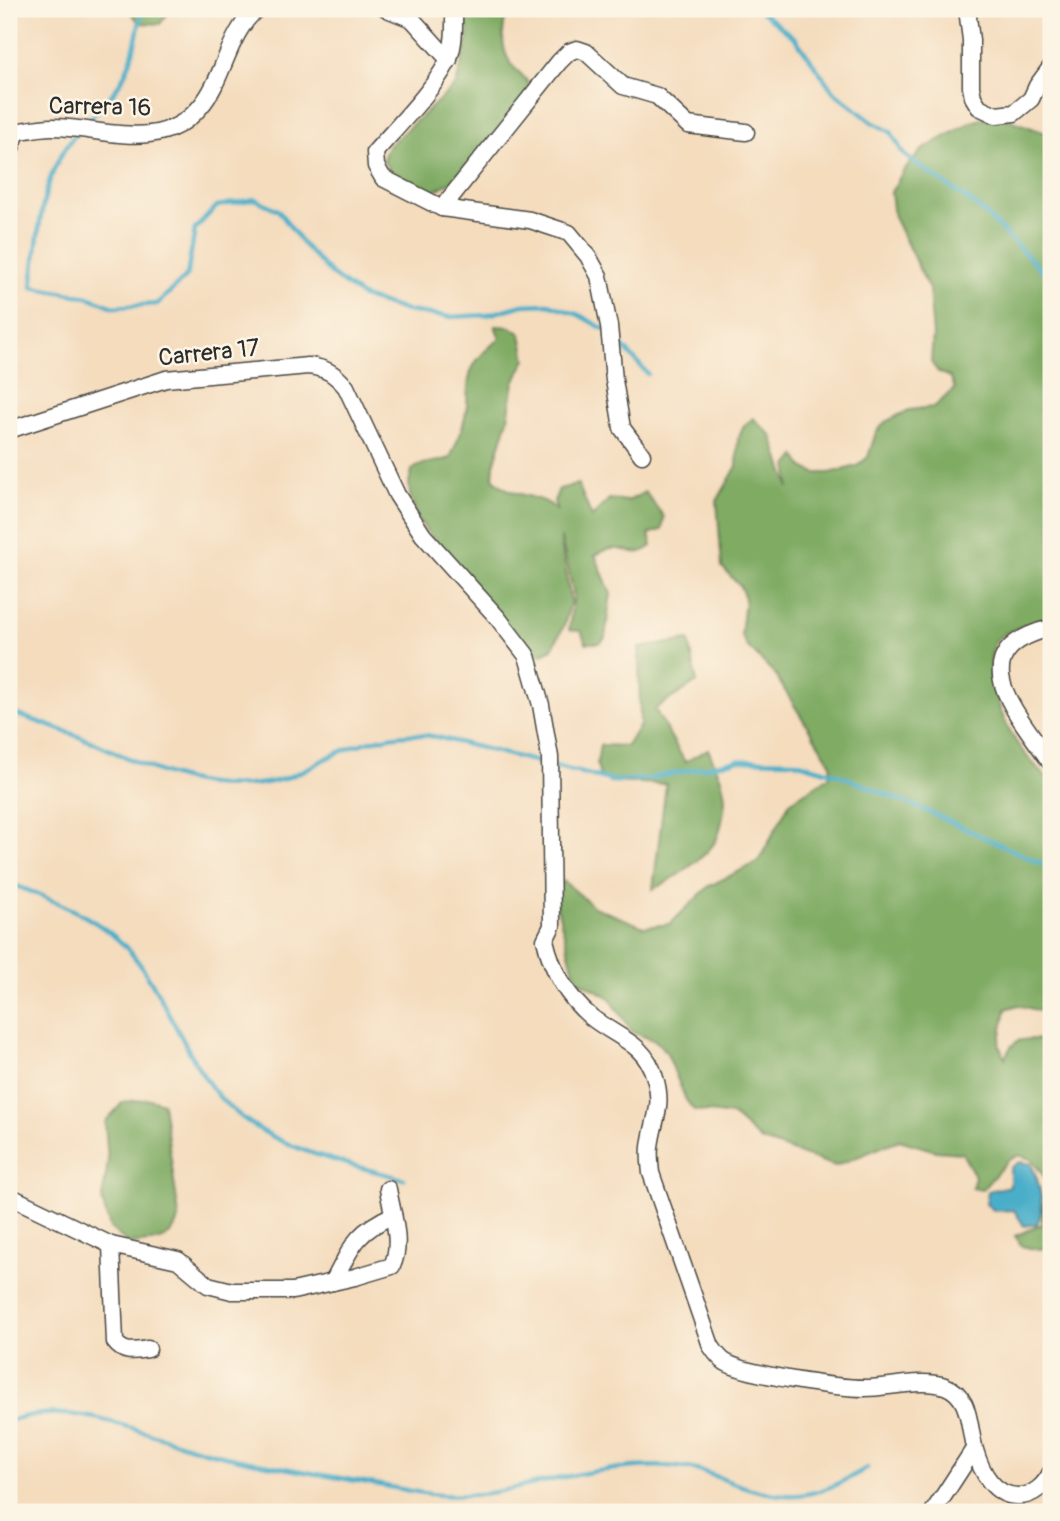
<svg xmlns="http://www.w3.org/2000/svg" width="1060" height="1521" viewBox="0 0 1060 1521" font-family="Pangolin,sans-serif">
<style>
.forest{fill:#7fab63;stroke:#556b47;stroke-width:2}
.water{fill:#4aaec9;stroke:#3a6c7a;stroke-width:2}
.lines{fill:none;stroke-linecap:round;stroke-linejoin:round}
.stream{stroke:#4aaec9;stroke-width:4.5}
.minor-casing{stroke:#494641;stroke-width:19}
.minor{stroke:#fff;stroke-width:16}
.labels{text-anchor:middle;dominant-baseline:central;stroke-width:5;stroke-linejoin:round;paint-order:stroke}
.street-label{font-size:24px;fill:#2b2b2b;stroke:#fcf5e5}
</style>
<rect width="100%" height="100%" fill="#fcf5e5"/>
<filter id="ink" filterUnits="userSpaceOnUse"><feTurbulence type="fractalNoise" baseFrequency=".0143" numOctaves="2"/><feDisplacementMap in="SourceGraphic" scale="14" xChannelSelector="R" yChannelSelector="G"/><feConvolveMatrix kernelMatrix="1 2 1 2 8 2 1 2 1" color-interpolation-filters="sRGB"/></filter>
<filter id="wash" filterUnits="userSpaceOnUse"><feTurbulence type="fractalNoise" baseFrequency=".00686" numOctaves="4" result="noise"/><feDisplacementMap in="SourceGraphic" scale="28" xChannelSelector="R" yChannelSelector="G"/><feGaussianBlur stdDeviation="1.57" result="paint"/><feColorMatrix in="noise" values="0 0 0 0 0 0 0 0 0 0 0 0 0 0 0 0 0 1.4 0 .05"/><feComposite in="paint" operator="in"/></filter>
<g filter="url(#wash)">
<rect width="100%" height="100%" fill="#f4dcbd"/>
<g class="forest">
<polygon points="129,9 171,9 160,24 139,23"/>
<path d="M462 9H508C502 27 500 48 511 64 518 73 523 73 530 86L526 98 480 165 433 192C408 188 393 183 383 159L388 146 456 85 469 34Z"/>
<path d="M996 115 1051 135V618C1038 622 1004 629 996 641 982 664 1000 714 1012 735 1021 751 1038 769 1051 781V1014L1018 1005 1006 1009 999 1045 1005 1058C1014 1035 1025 1039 1046 1040L1048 1052 1051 1058V1248L1034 1249 1022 1246 1015 1236 1042 1224 1046 1179 1031 1159 1019 1155 1008 1160 982 1190 972 1188 975 1176 962 1153 936 1151 899 1140 835 1166 760 1140 732 1115 694 1110 686 1100 666 1051 656 1041 632 1032 609 997 576 979 553 892 564 881 594 907 644 927 670 924 709 886 758 862 790 802 829 777 831 764 774 673 747 646 741 635 745 598 740 586 722 567 717 501 737 466 738 439 744 426 753 418 772 436 789 488 788 466 796 456 803 467 815 473H830L857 466 868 457 876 432 885 422 909 410 934 407 955 388 950 377 938 372 931 362 933 335 929 289 894 217 891 192 904 170 922 150 971 122Z"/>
<path d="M495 326 511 327 521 334 526 359 514 382 508 419 494 465 493 478C513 501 543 492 557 511L554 501 559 489 578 484 592 517 609 499 628 501 645 492 664 517 662 530 649 534 652 546C634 560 628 547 612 549 607 549 600 553 595 555L611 594 605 638 600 643H586L581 631 569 630 574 595 561 537V545L571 601 564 626 552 649 541 655 498 628 418 519 410 495 409 482 412 470C426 460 434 464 450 458 458 440 465 424 467 405 468 392 467 379 473 367 479 355 490 347 500 338Z"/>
<path d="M689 640 697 682 655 709 685 762 708 749C715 765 725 783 725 801 724 811 721 829 717 838 709 856 671 881 653 889L666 784 609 782 600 776 597 764 600 745 627 746 640 725 639 648Z"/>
<path d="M150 1099 163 1103 179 1216C172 1245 154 1241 129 1244L110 1228 102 1200 108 1162 105 1122 123 1102Z"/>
</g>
<path class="water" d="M1019 1162 1031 1164C1039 1181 1046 1206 1037 1224L1024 1226 1014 1210 995 1211 986 1204 988 1191 1010 1186V1168Z"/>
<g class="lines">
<g class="stream">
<polyline points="758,9 795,38 833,91 872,122 891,132 904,155 978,207 1051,279"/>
<path d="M85 124C104 105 121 87 130 62 136 45 138 26 143 9"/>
<path d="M77 133C39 175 39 233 32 287L88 297 114 307 157 304 187 276 195 229 217 206 255 199 278 210 302 243 331 274 363 297 407 311 450 317 487 315 523 305 549 304 579 315 604 329"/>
<polyline points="616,339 648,374"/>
<path d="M9 712C39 722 70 732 99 745 156 771 200 794 266 783 289 780 309 767 329 757 362 741 402 730 437 737L614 781 647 779 739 760 792 761 837 774 931 813 1051 868"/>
<path d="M9 883C51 899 102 918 132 954 150 976 163 1003 176 1027 192 1056 207 1089 233 1110 280 1151 345 1163 404 1179"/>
<path d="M9 1421C77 1397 147 1437 213 1453 265 1466 317 1474 369 1483 393 1487 418 1494 442 1495 480 1498 515 1488 551 1480 591 1471 636 1464 677 1467 697 1468 715 1476 733 1483 790 1504 816 1498 867 1468"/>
</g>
</g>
</g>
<g filter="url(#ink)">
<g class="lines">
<defs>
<g id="minor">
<polyline points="387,9 412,19 449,60"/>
<path d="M454 9C454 25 455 42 449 58 439 84 395 129 375 152L376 166 383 178 442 208 530 220 569 233 588 256 599 276 609 326 614 380 622 428 642 455"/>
<polyline points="967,9 971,40 971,87 973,97 979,107 996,115 1014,113 1031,99 1037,86 1051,67"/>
<path d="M9 133C23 131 38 127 52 127 102 127 161 154 200 107 225 78 227 34 257 9"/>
<polyline points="9,153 17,132"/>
<polyline points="442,208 559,62 569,52 577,49 586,52 623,86 657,96 688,125 746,132"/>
<path d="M9 430 166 379 308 366C326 368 334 373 346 387L397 495 423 535 497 617 527 656 541 705 550 757 552 926 545 940C552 970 567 997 591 1017 617 1038 645 1042 655 1078 664 1107 653 1120 650 1147 649 1155 650 1164 651 1173L711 1346C715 1352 719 1358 725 1362 747 1375 838 1388 865 1388 889 1388 923 1378 945 1386 972 1396 968 1428 975 1450 981 1471 994 1497 1019 1496 1033 1496 1045 1485 1051 1472"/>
<path d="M1051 628C956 651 1019 715 1051 763"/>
<path d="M9 1196 111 1245 178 1260 208 1285 232 1291H293L355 1277 392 1266C403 1243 392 1213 388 1189"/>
<path d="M111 1245 115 1342C124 1354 134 1351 148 1349"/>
<path d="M333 1282C352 1247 354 1233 393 1215"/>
<polyline points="933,1512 974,1449"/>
</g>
</defs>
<use href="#minor" class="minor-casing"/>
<use href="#minor" class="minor"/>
</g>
</g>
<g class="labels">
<g class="street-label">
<text transform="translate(100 107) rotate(1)">Carrera 16</text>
<text transform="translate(209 353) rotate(-6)">Carrera 17</text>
</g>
</g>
<rect width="1060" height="1521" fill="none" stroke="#fcf5e5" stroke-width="35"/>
</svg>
